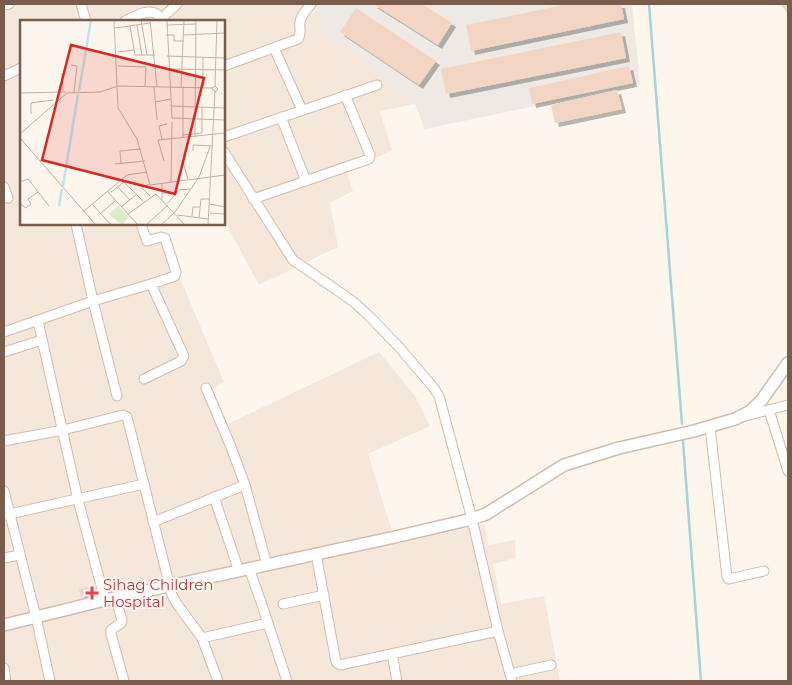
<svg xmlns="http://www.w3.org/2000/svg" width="792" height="685" viewBox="0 0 792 685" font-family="Montserrat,sans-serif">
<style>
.residential{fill:#f5e8da}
.industrial{fill:#efe9e4}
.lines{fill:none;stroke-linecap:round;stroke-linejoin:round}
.stream{stroke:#a5d3da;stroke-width:2.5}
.building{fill:#f3d5c3;filter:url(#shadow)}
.minor-casing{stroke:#d1beb0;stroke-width:11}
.tertiary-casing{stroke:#d1beb0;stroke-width:14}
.minor{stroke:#fff;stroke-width:9}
.tertiary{stroke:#fff;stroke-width:11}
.health-dot{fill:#e0444e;stroke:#fffaf3;stroke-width:2}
.labels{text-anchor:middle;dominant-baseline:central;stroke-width:4;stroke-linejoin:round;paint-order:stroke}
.health-label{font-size:15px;fill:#be3a42;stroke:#fffaf3;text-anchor:start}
.inset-river{fill:none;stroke:#bfe3e8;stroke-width:2.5}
.inset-road{fill:none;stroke:#c5b3a7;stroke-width:1}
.view{fill:#d62828;fill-opacity:0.15;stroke:#d62828;stroke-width:2.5}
.inset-edge{fill:none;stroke:#7a5c4d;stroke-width:2.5}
</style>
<defs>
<filter id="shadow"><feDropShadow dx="4" dy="4" stdDeviation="0" flood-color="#0004"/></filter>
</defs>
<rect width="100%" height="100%" fill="#fdf6ec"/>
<polygon class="residential" points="4,4 319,4 314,10 322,31 415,104 380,111 392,150 347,173 353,191 330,203 338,247 259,285 224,220 224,21 21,21 21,224 140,224 145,241 162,236 224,382 212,389 228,424 379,352 415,396 430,426 368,454 396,544 485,524 488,545 515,540 516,558 493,564 501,604 544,596 560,681 4,681"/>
<polygon class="industrial" points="319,4 632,4 640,84 425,129 415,104 322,31 314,10"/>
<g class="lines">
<g class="stream">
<polyline points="649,4 682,424"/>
<polyline points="683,441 701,681"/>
</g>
</g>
<g class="building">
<polygon points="373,4 422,4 452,23 438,45"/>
<polygon points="568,4 621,4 624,19 471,51 466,25"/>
<polygon points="783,4 788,4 788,12 781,6"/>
<polygon points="356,8 436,61 419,85 340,32"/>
<polygon points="621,32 626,58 446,94 441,69"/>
<polygon points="629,66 633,83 532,104 529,88"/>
<polygon points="617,90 622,109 555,123 551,105"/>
<polygon points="96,585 98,593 81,597 79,589"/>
</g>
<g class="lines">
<defs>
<g id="minor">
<polyline points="81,4 86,21"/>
<polyline points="4,5 9,4"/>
<polyline points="161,19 177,4"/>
<path d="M125 21C133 17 148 8 157 14 158 15 161 20 162 21"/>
<polyline points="274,48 302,110"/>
<path d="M224 66 298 39C302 33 299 29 300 22 301 15 307 9 311 4"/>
<polyline points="4,76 21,68"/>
<polyline points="281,117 306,181"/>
<polyline points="224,137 377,85"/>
<polyline points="224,152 293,260 344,295 355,303 370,317 399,347 433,387 439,396 472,519 498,631 512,681"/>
<polyline points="4,187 8,198"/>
<polyline points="253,199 369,159 370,155 345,95"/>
<polyline points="76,224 93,301 117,396"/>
<polyline points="38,321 78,500 105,600"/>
<polyline points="4,332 93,301 151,284 175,276 176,272 165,238 161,237 147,241 141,224"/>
<polyline points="4,352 42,340"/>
<polyline points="144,379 181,361 184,356 151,284"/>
<polyline points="206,388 231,447 245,485 267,565"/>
<polyline points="769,410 788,471"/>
<polyline points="745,416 788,405"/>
<polyline points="710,427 727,577 729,579 733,578 764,571"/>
<polyline points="4,441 63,430 123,415 127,417 172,595 177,604 202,638 218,681"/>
<polyline points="4,491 36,617 50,681"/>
<polyline points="214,497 239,571"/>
<polyline points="5,515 144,484"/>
<polyline points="153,522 245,485"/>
<polyline points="316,554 336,662 340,665 498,631"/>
<polyline points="4,558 20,555"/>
<polyline points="249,568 261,602 287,681"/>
<polyline points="115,597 122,620 121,623 111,630 111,634 124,681"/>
<polyline points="283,604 324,595"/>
<polyline points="202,638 268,623"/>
<polyline points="392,654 397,681"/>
<polyline points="4,668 6,681"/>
<polyline points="510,674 551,665"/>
</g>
<polyline id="tertiary" points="4,625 105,600 395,537 472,519 486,514 564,465 619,448 694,431 735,419 749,412 761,401 788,363"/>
</defs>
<use href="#minor" class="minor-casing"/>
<use href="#tertiary" class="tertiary-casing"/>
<use href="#minor" class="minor"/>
<use href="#tertiary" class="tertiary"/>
</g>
<path class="health-dot" d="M89.5 585.5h5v5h5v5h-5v5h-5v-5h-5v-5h5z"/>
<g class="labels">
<g class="health-label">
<text x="103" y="584">Sihag Children<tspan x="103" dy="17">Hospital</tspan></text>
</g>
</g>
<g transform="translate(20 20)">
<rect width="205" height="205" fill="#fdf6ec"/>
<path d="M98 186 109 197 102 205 89 194Z" fill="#d8ecc9"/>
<path class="inset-river" d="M59 71 71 0M43 166 58 74M39 186 42 169"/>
<path class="inset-road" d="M94 0 98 88 117 119 130 165 205 155M121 0 127 35M130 0 137 67M147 0 152 98 205 100M117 5 122 36M147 5 176 4M110 6 115 35H135M95 8 130 3M146 15H154V21H164M164 15 205 13M98 32 114 30M147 36 205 38M51 45 57 46 54 72M98 46 126 47 125 67M147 49 205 50M42 53 43 72M195 66 197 0M134 67 137 100M161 68 164 0M183 68V37M0 73 46 72M135 82 151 79M151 86 205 88M11 94V83L33 80M182 113V87M0 114 47 73 80 72 98 66 192 68M163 115 182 113M175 117 176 0M0 118 76 205M163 118V68M142 119 139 106 147 104M173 131V125L192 126M162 140 168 159M144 141 138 120 205 113M101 143 100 131 121 129M95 144 125 141M103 161 123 181M0 162 8 159 29 186M151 162 152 102M129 164 122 168 130 176M142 164V180M98 167 110 180M88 172 118 205M91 172 104 162M142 173H158M0 184 6 188 11 184 8 179 18 172M147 184 159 170 170 169M190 184 205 187M73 185 91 205M101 187 117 174M64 191 107 155 127 152M81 193 95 181M190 193 205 194M108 194 136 174 165 205M157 195 188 199M172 196 173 187H180M179 198 181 179H190M126 205 148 185M141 205 155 192 179 157 190 127M188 205 195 72 198 69 195 66 192 68 195 72"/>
<path class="view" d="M51 25 184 58 155 174 22 140Z"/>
<rect width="205" height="205" class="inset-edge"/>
</g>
<rect width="792" height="685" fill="none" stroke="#7a5c4d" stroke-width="10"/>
</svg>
